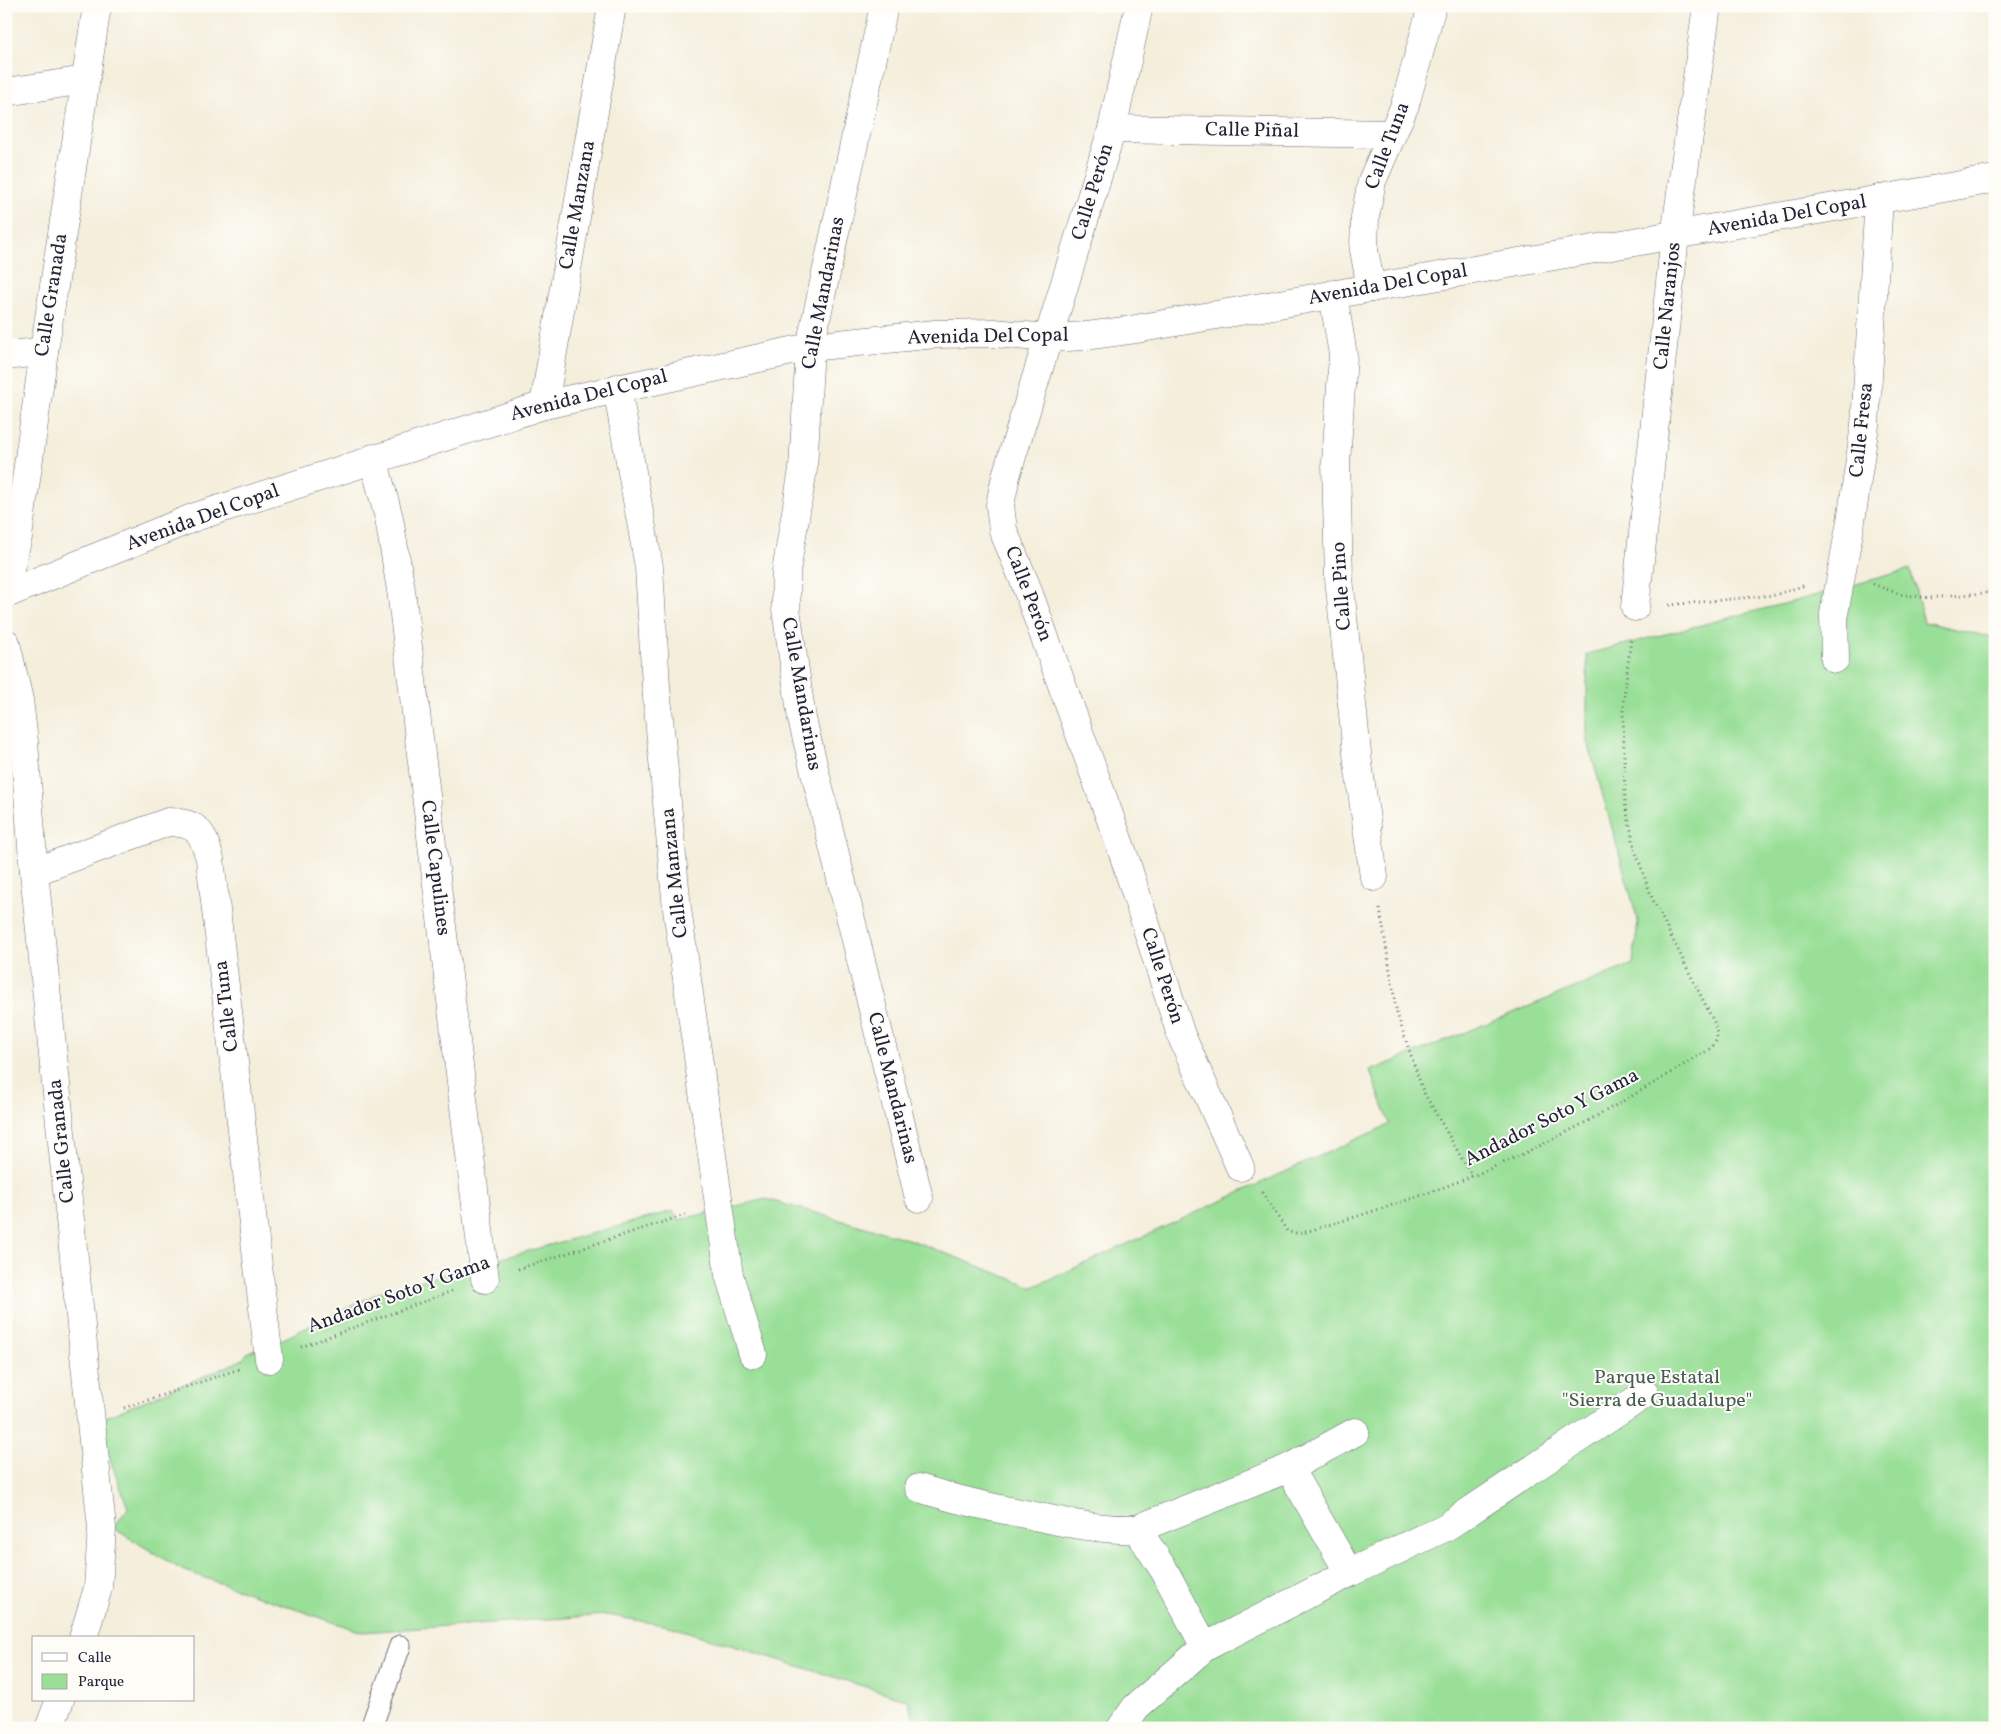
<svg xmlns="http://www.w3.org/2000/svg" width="2001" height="1734" viewBox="0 0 2001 1734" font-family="Vollkorn,serif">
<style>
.green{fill:#99df97;stroke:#5e8069}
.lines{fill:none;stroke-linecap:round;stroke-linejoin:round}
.lane-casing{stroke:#6c6973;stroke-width:23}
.street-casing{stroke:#6c6973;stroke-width:29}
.secondary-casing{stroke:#6c6973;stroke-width:29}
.path{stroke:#6c6973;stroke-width:3;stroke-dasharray:1 4;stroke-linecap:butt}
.lane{stroke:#fff;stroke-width:21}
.street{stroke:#fff;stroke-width:28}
.secondary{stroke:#fff;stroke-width:28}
.labels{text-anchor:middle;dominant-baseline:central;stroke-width:4;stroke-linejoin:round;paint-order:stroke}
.street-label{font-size:20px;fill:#22223b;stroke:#fdfcf7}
.park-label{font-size:20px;fill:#465b57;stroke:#fdfcf7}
</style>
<rect width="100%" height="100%" fill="#fdfcf7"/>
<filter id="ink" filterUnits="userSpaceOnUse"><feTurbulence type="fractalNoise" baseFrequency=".02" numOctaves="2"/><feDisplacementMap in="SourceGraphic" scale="10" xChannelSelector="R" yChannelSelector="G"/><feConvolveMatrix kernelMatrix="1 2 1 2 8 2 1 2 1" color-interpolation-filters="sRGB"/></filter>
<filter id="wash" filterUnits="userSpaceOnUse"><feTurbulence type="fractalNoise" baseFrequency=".0096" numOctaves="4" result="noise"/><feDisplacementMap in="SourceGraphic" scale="20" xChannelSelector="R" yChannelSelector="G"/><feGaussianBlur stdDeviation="1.12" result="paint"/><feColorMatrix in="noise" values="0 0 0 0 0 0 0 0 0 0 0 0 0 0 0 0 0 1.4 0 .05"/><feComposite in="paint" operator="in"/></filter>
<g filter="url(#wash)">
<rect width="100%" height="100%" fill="#f4eedb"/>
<polygon class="green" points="1910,569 1924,622 1995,638 1995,1728 917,1728 908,1700 669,1626 607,1615 362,1632 182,1570 113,1528 128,1508 96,1421 235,1363 243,1359 248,1352 283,1339 383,1291 673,1211 678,1220 766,1199 911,1240 1033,1287 1390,1124 1370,1071 1633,964 1638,921 1587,739 1587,654 1799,600"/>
</g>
<g filter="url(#ink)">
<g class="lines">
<defs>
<polyline id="lane" points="371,1728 400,1646"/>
<g id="street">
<polyline points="884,6 810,347 803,469 786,572 786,609 802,719 919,1198"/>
<polyline points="1139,6 1112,129 1006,476 1000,505 1003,530 1025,583 1124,856 1181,1035 1240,1167"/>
<polyline points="6,92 85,80"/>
<polyline points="1112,129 1392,134"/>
<polyline points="1371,288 1364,250 1365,217 1372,181 1405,105 1432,6"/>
<polyline points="1333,294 1343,355 1336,463 1339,578 1358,763 1374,877"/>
<polyline points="6,356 44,351"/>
<polyline points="617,388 649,567 656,686 677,909 729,1275 753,1354"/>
<polyline points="544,405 612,6"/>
<polyline points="373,458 389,518 401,590 485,1279"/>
<polyline points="6,584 18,537 44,351 97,6"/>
<polyline points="1635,607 1675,236 1707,6"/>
<polyline points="6,643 19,700 24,742 34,872 102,1528 98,1588 83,1638"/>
<polyline points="1835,659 1834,614 1851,521 1865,425 1879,199"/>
<path d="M34 872 168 822C198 823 202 831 210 859L269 1359"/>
<polyline points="1289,1468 1349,1573"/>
<path d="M919 1488C956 1500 993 1508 1030 1515 1067 1523 1098 1530 1137 1529L1164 1570 1205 1647"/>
<polyline points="1137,1529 1289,1468 1355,1432"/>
<polyline points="49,1728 60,1700"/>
<polyline points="1121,1728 1136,1707 1205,1647 1349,1573 1446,1527 1645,1394"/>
</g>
<polyline id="secondary" points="6,594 195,517 544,405 810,347 935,334 994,333 1048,338 1086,336 1130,330 1995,179"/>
</defs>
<use href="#lane" class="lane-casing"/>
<use href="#street" class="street-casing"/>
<use href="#secondary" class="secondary-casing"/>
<g class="path">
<polyline points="1873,584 1899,594 1928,598 1995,592"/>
<polyline points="1669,605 1774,595 1806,585"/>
<polyline points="1380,909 1397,1014 1423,1091 1472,1176"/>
<path d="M1262 1192 1287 1231 1293 1233H1302C1359 1216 1415 1199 1470 1177 1555 1143 1634 1096 1711 1048 1719 1039 1718 1034 1714 1022L1652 898 1636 853 1625 804 1623 705 1631 639"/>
<polyline points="518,1269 688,1214"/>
<polyline points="301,1347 455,1290"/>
<polyline points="124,1408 239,1369"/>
</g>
<use href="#lane" class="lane"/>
<use href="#street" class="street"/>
<use href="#secondary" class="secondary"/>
</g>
</g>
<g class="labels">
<g class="street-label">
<text transform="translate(1252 131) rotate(1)">Calle Piñal</text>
<text transform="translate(1388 146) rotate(-69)">Calle Tuna</text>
<text transform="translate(1093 192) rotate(-73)">Calle Perón</text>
<text transform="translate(578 205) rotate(-80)">Calle Manzana</text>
<text transform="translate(1787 216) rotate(-10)">Avenida Del Copal</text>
<text transform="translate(1388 285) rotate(-10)">Avenida Del Copal</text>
<text transform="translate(824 293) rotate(-79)">Calle Mandarinas</text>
<text transform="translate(52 295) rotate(-81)">Calle Granada</text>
<text transform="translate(1668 306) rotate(-84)">Calle Naranjos</text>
<text transform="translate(988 337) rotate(-1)">Avenida Del Copal</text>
<text transform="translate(589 396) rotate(-14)">Avenida Del Copal</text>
<text transform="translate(1862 430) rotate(-84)">Calle Fresa</text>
<text transform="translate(203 518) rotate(-20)">Avenida Del Copal</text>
<text transform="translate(1342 586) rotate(-94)">Calle Pino</text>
<text transform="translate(1028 594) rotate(69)">Calle Perón</text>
<text transform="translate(801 694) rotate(80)">Calle Mandarinas</text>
<text transform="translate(435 868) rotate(83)">Calle Capulines</text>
<text transform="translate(675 873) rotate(-96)">Calle Manzana</text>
<text transform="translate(1162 976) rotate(72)">Calle Perón</text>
<text transform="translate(227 1006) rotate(-97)">Calle Tuna</text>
<text transform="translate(892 1088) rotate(76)">Calle Mandarinas</text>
<text transform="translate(1552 1118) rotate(-27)">Andador Soto Y Gama</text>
<text transform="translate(62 1141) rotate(-96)">Calle Granada</text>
<text transform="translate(399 1295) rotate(-20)">Andador Soto Y Gama</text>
</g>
<g class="park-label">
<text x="1657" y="1378">Parque Estatal<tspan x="1657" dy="23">"Sierra de Guadalupe"</tspan></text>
</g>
</g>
<rect width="2001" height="1734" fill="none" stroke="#fdfcf7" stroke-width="25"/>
<rect x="32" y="1636" width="162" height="65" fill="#fdfcf7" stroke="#a5a5ac"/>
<rect x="42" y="1653" width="25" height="8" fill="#ffffff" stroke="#a5a5ac"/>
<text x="78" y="1662" font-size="15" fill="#22223b">Calle</text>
<rect x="42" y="1674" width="25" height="15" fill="#99df97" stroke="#a5a5ac"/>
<text x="78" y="1686" font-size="15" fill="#22223b">Parque</text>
</svg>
